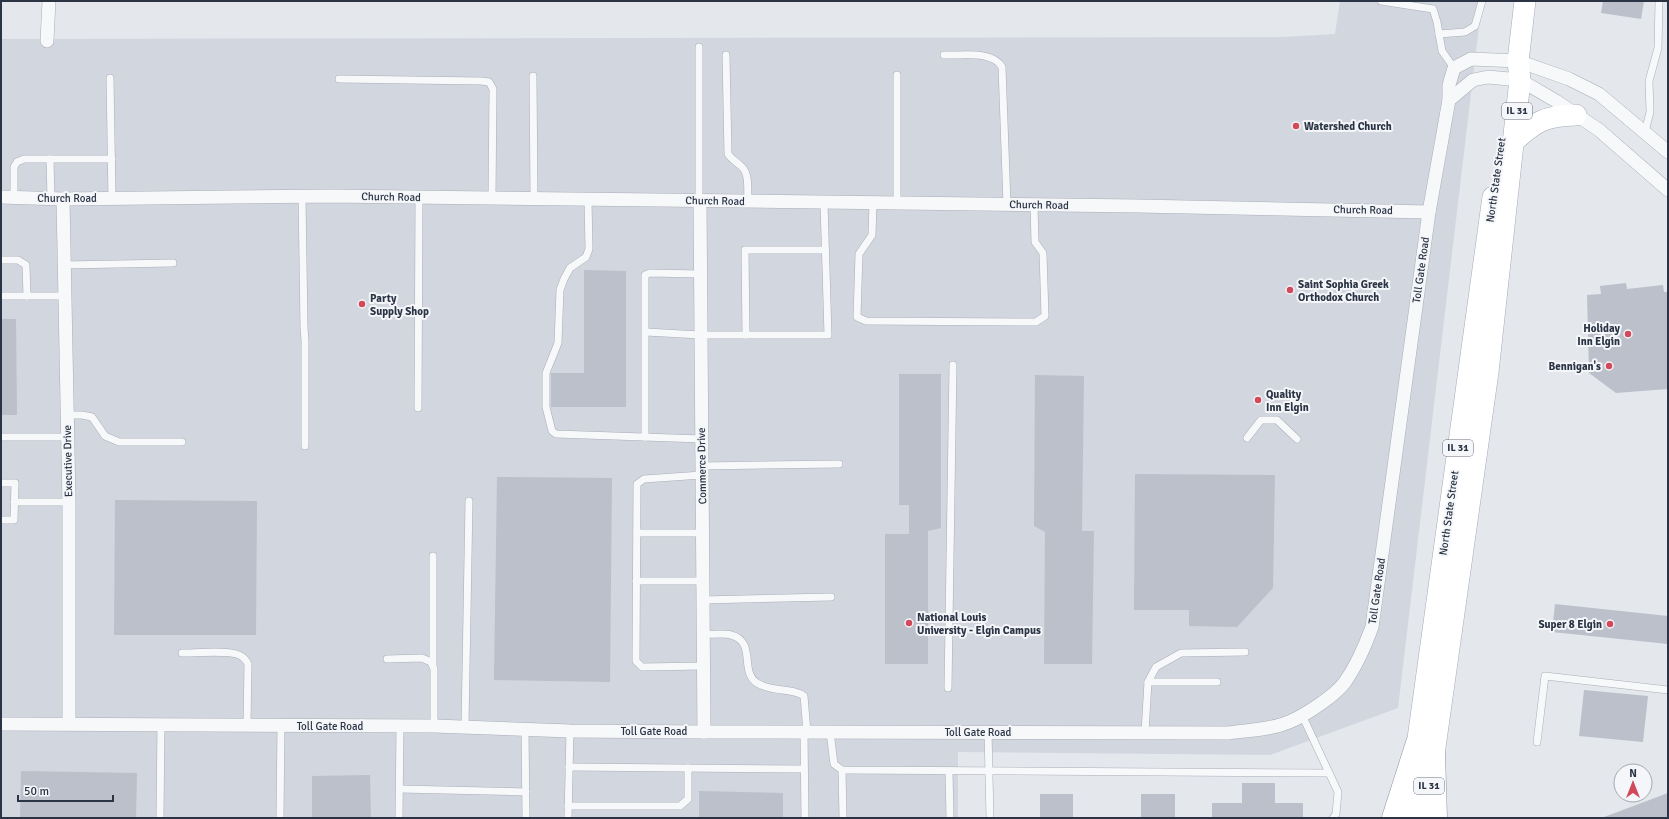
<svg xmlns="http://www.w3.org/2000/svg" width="1669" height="819" viewBox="0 0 1669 819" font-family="Signika,sans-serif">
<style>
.built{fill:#d2d6de}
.building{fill:#bbc0ca}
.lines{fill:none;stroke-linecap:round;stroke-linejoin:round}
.lane-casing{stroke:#a9aeb7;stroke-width:8}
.street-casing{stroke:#a9aeb7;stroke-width:14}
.primary-casing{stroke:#a3abb8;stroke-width:22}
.highway-casing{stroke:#8b94a3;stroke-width:23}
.lane{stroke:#f7f8fa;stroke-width:7}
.street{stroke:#f7f8fa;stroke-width:13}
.primary{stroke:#fff;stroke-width:21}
.highway{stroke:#fff;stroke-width:22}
.poi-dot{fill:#d1495b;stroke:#f4f6f9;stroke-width:1.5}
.labels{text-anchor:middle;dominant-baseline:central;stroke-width:4;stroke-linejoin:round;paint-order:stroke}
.shield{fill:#f4f6f9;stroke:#676e7b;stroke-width:1}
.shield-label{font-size:10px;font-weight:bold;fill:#2b3445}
.poi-label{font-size:11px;font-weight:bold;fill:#2b3445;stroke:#f4f6f9;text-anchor:start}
.street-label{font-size:11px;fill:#2b3445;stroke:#f4f6f9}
</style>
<rect width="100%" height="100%" fill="#e4e7ec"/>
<polygon class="built" points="1340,1 1482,1 1398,708 1270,755 958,752 958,818 1,818 1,39 1283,37 1335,34"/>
<g class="building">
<polygon points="1603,1 1644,1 1641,19 1601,13"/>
<polygon points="584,270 626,271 626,407 551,407 551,373 584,373"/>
<polygon points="1626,283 1627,289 1663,285 1664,292 1668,292 1668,389 1616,393 1589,373 1587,295 1601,294 1600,286"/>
<polygon points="1,319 16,319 17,415 1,415"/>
<polygon points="899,374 941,374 941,528 928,531 928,664 885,664 885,534 909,534 909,505 899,505"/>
<polygon points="1035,375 1084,376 1082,531 1094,531 1092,664 1044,664 1045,532 1034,526"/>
<polygon points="1135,474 1275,475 1273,588 1237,627 1189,626 1189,610 1134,610"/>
<polygon points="497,477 612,478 610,682 494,680"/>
<polygon points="115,500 257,501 256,635 114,635"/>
<polygon points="1555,604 1668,616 1668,644 1552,632"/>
<polygon points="1584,690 1648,696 1643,742 1579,736"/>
<polygon points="21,771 137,773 136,818 20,818"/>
<polygon points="370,775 371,818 312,818 312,776"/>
<polygon points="1242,783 1275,783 1275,803 1303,803 1303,818 1212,818 1212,803 1242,803"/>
<polygon points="699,791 783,793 783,818 699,818"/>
<polygon points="1668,793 1668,818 1604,818 1604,817"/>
<rect x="1040" y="794" width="33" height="24"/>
<rect x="1141" y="794" width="34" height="24"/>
</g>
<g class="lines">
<defs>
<g id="lane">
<polyline points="1381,1 1433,9 1437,22 1442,51 1454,68"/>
<polyline points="1439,34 1465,32 1475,26 1482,1"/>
<path d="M726 55 728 154C732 160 737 162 742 167 750 175 747 191 748 202"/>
<path d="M944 55C962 56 992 50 1002 67L1007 204"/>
<polyline points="897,75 897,203"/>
<polyline points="533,76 534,199"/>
<polyline points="110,78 112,198"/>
<polyline points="339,79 481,81 489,82 493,89 492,198"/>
<polyline points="1645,132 1650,112 1649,81 1658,48 1659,1"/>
<polyline points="50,159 51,199"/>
<polyline points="302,196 304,327 305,341 305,446"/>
<polyline points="14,198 14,167 17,162 24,159 112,159"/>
<polyline points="588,200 589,249 586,257 570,268 564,279 560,290 558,343 546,373 546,407 552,431 556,434 702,439"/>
<polyline points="699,201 699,47"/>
<polyline points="873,203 872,235 859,254 857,317 866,321 1036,322 1045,316 1043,253 1035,242 1034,205"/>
<polyline points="1,260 18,260 26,265 27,296"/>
<polyline points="65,265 173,263"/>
<polyline points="1,296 65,296"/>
<polyline points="646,332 700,335 828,335 824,203"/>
<polyline points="746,335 745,250 825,250"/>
<polyline points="418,408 419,197"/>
<polyline points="68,415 82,415 92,417 105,436 119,442 182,442"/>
<polyline points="1,437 68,437"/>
<polyline points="645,437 645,275 650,273 700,274"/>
<polyline points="1247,438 1261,420 1277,420 1297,439"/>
<polyline points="702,466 839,464"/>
<polyline points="702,475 644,479 637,484 636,661 642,667 704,666"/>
<polyline points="1,483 15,483 14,520 1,520"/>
<polyline points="14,502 69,502"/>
<polyline points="637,533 702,533"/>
<polyline points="433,556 433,665"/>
<polyline points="636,581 703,581"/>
<polyline points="703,600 831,597"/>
<path d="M703 634C712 635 723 633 731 635 757 642 739 671 757 683 771 692 794 688 804 696L807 732"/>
<path d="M182 653C195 653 230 650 239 655 244 657 246 660 248 664L247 725"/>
<polyline points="387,659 422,658 431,662 434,669 434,726"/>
<polyline points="1148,682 1217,682"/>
<polyline points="948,688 953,365"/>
<polyline points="1302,715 1338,792 1336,814 1333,818"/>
<polyline points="465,726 469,501"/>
<polyline points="525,728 526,818"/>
<polyline points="804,732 805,818"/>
<polyline points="830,732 834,764 842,770 1329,773"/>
<polyline points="988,732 990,818"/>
<polyline points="1145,732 1148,682 1156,667 1181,653 1245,652"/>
<polyline points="1537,742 1545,676 1668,690"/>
<polyline points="569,767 804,769"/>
<polyline points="842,770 843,818"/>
<polyline points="949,771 950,818"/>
<polyline points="400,789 526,792"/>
<polyline points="568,806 680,806 688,799 688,768"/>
<polyline points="160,818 161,724"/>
<polyline points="280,818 281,726"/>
<polyline points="399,818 400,726"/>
<polyline points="568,818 570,731"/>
</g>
<g id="street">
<polyline points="47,41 49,1"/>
<polyline points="1449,100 1473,80 1488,77 1520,80 1556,101 1599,130 1668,190"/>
<polyline points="1,197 63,199 331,196 1138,206 1429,212"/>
<polyline points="63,199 69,502 69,723"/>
<polyline points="700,201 704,732"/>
<path d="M1 724 434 726 570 731 704 732 1228 733C1248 730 1270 730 1289 722 1304 716 1336 695 1345 682 1357 665 1365 646 1372 627L1429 212 1449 100V85L1454 68 1471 59 1518 61 1569 79 1599 94 1668 152"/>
</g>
<g id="primary">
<path d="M1513 142C1536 121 1545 116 1576 115"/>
<polyline points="1407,818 1493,197"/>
<polyline points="1425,818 1488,372 1520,80 1518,61 1525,1"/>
</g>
<g id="highway">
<polyline points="1434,754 1436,818"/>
<polyline points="1393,818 1417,743"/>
</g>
</defs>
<use href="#lane" class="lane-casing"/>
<use href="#street" class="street-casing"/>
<use href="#primary" class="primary-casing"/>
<use href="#highway" class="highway-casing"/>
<use href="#lane" class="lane"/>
<use href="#street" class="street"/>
<use href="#primary" class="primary"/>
<use href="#highway" class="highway"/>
</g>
<g class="poi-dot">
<circle cx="1296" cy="126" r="4"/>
<circle cx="1290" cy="290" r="4"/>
<circle cx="362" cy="304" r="4"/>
<circle cx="1628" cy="334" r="4"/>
<circle cx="1609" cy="366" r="4"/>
<circle cx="1258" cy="400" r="4"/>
<circle cx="909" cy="623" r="4"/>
<circle cx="1610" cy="624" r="4"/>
</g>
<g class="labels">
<g class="shield">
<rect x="1502" y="103" width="30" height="16" rx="3"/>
<rect x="1443" y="440" width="30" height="16" rx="3"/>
<rect x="1414" y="778" width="30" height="16" rx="3"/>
</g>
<g class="shield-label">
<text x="1517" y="111">IL 31</text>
<text x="1458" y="448">IL 31</text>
<text x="1429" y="786">IL 31</text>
</g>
<g class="poi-label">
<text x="1304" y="126">Watershed Church</text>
<text x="1298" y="284">Saint Sophia Greek<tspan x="1298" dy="13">Orthodox Church</tspan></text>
<text x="370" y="298">Party<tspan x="370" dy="13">Supply Shop</tspan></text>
<text x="1620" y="328" text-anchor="end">Holiday<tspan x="1620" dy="13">Inn Elgin</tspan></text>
<text x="1601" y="366" text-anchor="end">Bennigan's</text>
<text x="1266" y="394">Quality<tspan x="1266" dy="13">Inn Elgin</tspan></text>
<text x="917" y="617">National Louis<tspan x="917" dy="13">University - Elgin Campus</tspan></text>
<text x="1602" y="624" text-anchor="end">Super 8 Elgin</text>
</g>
<g class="street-label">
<text transform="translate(1496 180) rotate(-82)">North State Street</text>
<text transform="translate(391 197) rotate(1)">Church Road</text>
<text x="67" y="198">Church Road</text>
<text transform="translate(715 201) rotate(1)">Church Road</text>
<text transform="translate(1039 205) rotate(1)">Church Road</text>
<text transform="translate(1363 210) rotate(1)">Church Road</text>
<text transform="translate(1421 270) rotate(-82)">Toll Gate Road</text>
<text transform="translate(68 461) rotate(-91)">Executive Drive</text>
<text transform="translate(702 466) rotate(-91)">Commerce Drive</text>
<text transform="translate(1449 513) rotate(-82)">North State Street</text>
<text transform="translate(1377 591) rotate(-82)">Toll Gate Road</text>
<text x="330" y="726">Toll Gate Road</text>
<text x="654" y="731">Toll Gate Road</text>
<text x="978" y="732">Toll Gate Road</text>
</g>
</g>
<rect width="1669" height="819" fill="none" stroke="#2b3445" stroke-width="4"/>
<g transform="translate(1633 783)"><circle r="19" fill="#f4f6f9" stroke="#a4a8b1"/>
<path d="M0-3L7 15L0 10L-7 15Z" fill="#d1495b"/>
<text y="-6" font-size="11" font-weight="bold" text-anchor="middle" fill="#2b3445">N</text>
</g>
<path d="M18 795v6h95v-6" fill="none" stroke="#2b3445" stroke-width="2"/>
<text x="24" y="795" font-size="12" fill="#2b3445" stroke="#f4f6f9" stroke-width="3" paint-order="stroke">50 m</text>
</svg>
